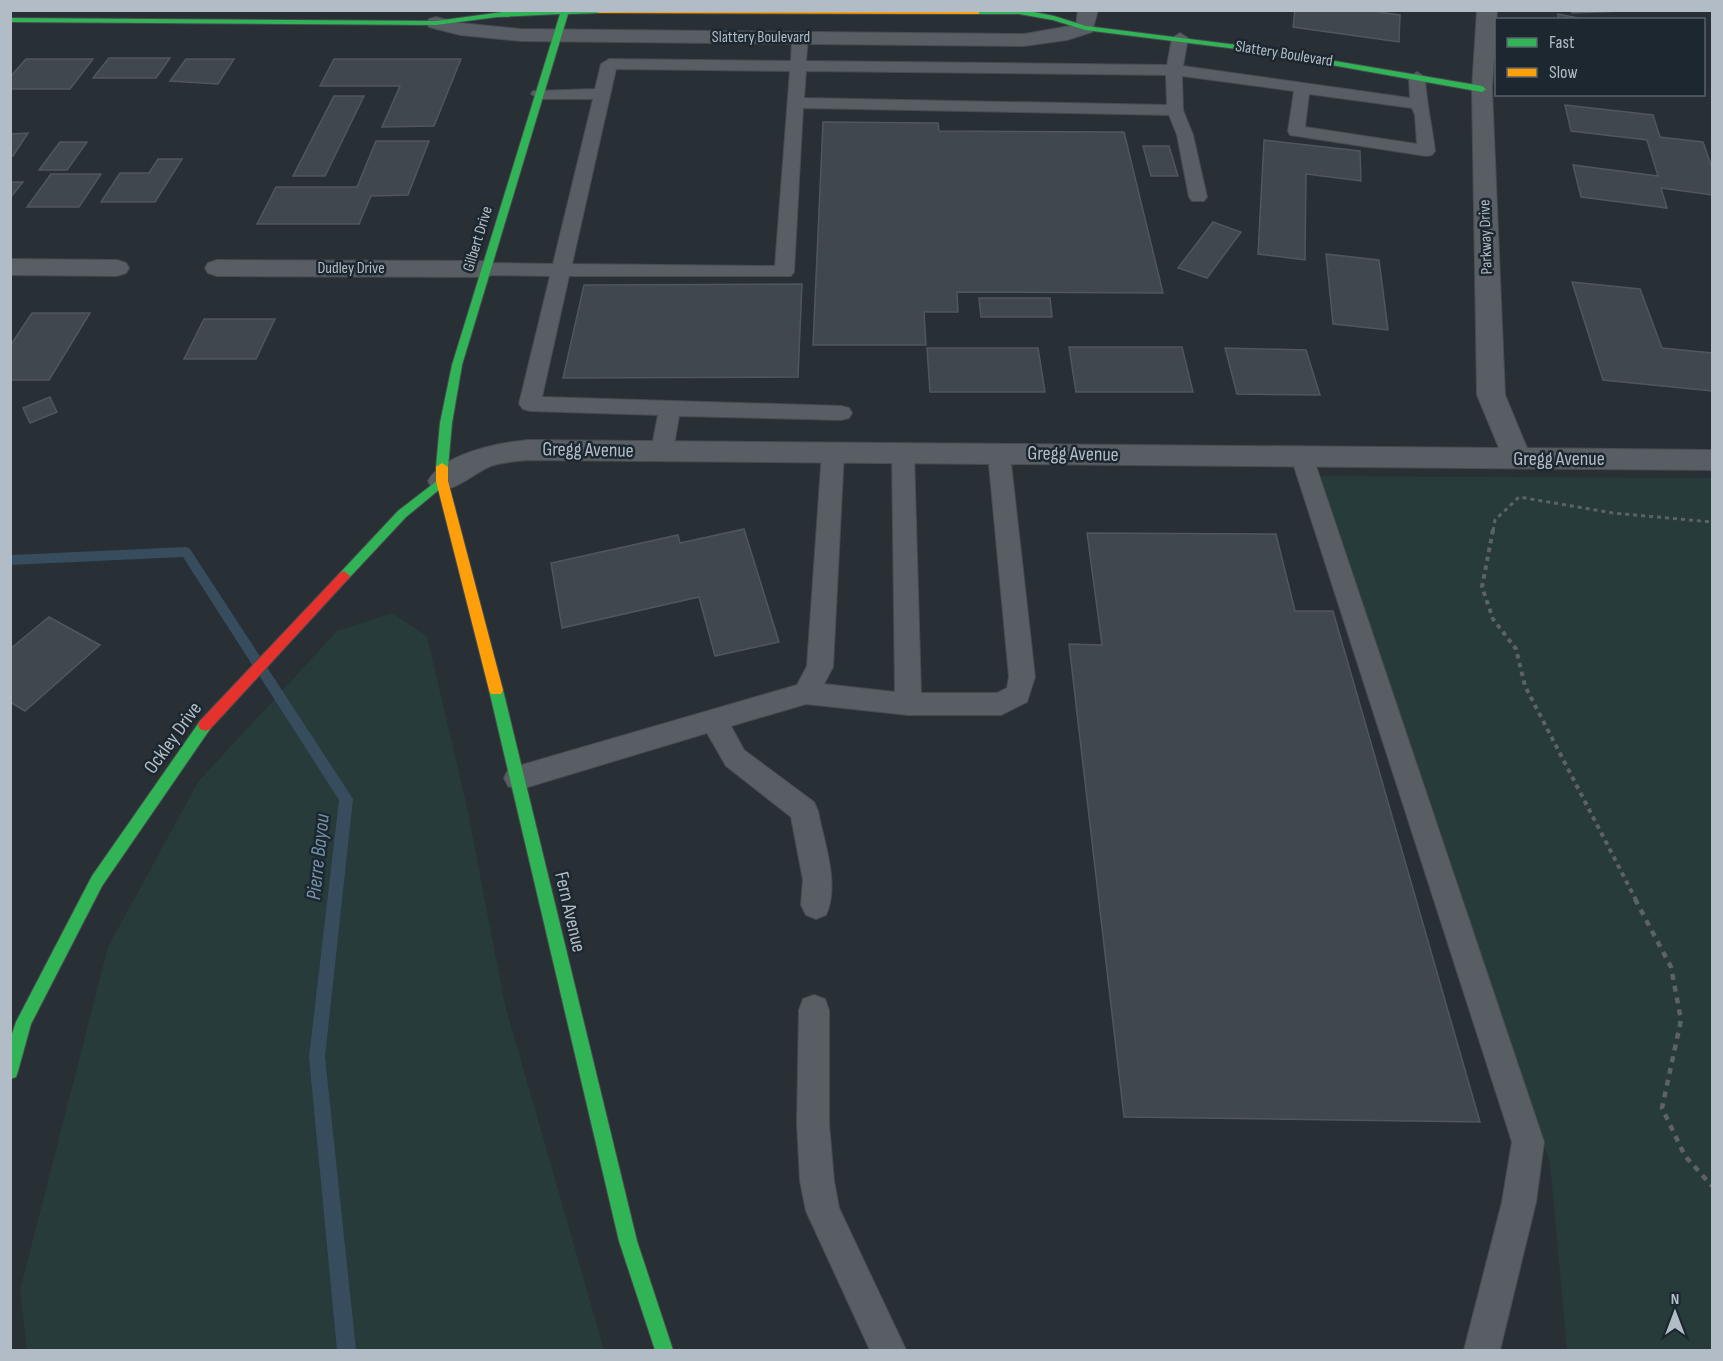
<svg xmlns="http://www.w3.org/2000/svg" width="1723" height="1361" viewBox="0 0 1723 1361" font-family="'Sofia Sans Condensed',sans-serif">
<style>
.green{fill:#263b3a}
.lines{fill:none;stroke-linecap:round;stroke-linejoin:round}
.stream{fill:#374c5c;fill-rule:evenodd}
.building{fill:#41484d;stroke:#50565d;stroke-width:1.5}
.lane-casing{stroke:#464b50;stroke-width:2}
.street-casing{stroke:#464b50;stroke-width:2}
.fast-casing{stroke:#464b50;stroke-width:2}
.slow-casing{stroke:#464b50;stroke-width:2}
.jam-casing{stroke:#464b50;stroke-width:2}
.path-far2{stroke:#5c6267;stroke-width:3;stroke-dasharray:4 4;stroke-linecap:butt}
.path-far1{stroke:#5c6267;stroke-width:4;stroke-dasharray:4.5 4.5;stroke-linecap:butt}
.path{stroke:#5c6267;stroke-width:4.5;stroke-dasharray:6 6;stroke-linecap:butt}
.lane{fill:#585e63;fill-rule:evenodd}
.street{fill:#585e63;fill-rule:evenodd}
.fast{fill:#30b455;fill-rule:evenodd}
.slow{fill:#ff9f0a;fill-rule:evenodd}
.jam{fill:#e5322d;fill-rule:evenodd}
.labels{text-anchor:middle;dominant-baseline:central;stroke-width:5;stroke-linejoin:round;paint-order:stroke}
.far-street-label{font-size:16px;fill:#b2bcc6;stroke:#1c272f}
.street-label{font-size:20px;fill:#b2bcc6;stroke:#1c272f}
.water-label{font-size:21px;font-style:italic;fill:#7492a9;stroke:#1c272f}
</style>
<rect width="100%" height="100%" fill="#282f35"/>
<g class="green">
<polygon points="1319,476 1712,478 1712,1350 1567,1350 1550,1163"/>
<polygon points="392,613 427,636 467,807 505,1005 604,1350 27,1350 20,1290 108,947 198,782 337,631"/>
</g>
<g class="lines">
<polygon class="stream" points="186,547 190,549 353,799 325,1057 356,1350 337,1350 309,1057 339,800 183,557 10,565 10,555"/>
</g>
<g class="building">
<polygon points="1295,10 1365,10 1400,15 1399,42 1293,27"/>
<polygon points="1570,10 1621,10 1622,11 1572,13"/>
<polygon points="1558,14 1588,20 1558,20"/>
<polygon points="109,58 170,58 156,78 93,78"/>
<polygon points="26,59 93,59 70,89 10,89 10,77"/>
<polygon points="186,59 234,59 218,84 170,81"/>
<polygon points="334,59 461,59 434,126 382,127 400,86 320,86"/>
<polygon points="334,96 364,96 325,176 293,176"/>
<polygon points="1565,105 1653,115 1660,137 1703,142 1712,168 1712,195 1661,188 1667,208 1581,197 1573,165 1658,176 1647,140 1571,131"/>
<polygon points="823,122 938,123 939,131 1124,132 1163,293 957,292 958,312 924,312 926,345 813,345"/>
<polygon points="28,133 13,156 10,156 10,134"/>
<polygon points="1264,140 1360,151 1361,181 1306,174 1305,260 1258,254"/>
<polygon points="376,141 429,141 408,195 371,196 359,224 257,224 276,187 357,187"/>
<polygon points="60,142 87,142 67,170 39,170"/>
<polygon points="1143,146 1169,146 1178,176 1151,176"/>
<polygon points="158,159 182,159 155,202 101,202 120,173 149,173"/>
<polygon points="51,174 101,174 79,207 27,207"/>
<polygon points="10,182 23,182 10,198"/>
<polygon points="1213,222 1241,232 1207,278 1178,268"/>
<polygon points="1326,254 1379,260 1388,330 1333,324"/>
<polygon points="1572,282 1640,289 1662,348 1712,353 1712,391 1603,380"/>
<polygon points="802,284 798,377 563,378 584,285"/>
<polygon points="979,298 1050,298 1052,317 981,317"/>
<polygon points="32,313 90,313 49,380 10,380 10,346"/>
<polygon points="204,319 275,319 256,359 184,359"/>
<polygon points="1069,347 1182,347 1193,392 1076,392"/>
<polygon points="927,348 1038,348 1045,392 930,392"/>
<polygon points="1225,348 1306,350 1320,395 1237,394"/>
<polygon points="50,397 57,412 30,423 23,408"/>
<polygon points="744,529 779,642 715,656 699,597 562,628 551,563 678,535 680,543"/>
<polygon points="1087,533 1276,534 1295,611 1333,611 1480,1122 1124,1117 1069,644 1102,645"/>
<polygon points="49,617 100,645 25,711 10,702 10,649"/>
</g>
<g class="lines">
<defs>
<g id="lane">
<path d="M800 33 808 38 806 61 1167 65 1172 38 1180 33 1188 38 1183 66 1410 98 1409 77 1417 72 1425 77C1426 102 1432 125 1435 151L1432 155 1426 156 1290 135 1288 131 1294 91 1182 76 1183 110 1193 135 1207 197 1204 201H1192L1189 197 1177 135 1169 115 803 108 794 272 791 276H569L542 397 841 406 849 408 852 413 849 418 841 420 679 416 673 451 670 457 662 459 654 457 651 451 658 415 530 411 523 409 519 404 550 276 486 275 479 273 476 269 479 265 486 263 553 264 593 99H539L531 94 533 91 595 89 601 64 609 59 791 61 792 38ZM616 69 790 71 775 266 572 264ZM806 71 1166 75 1167 105 804 98ZM1309 94 1412 108 1415 115 1417 144 1305 127Z"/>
<path d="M833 444 841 446 844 452 833 667 824 684 895 692 892 453 895 447 903 445 911 447 914 453 921 693H997L1007 688 1009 677 988 454 991 448 999 446 1007 448 1010 454 1035 677 1027 702 1001 715H908L806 704 731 726 744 750 814 802 818 811C824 843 840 884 826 915L816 919 806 915 801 905 803 880 791 817 726 766 707 733 518 790 508 786 504 778 508 770 518 766 797 685 807 666 822 452 825 446Z"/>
<polygon points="1302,449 1310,451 1313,457 1544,1142 1536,1202 1500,1350 1464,1350 1502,1202 1512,1142 1291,457 1294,451"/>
<polygon points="814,995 825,999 829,1010 829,1123 834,1181 839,1208 906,1350 870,1350 806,1211 800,1181 797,1123 799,1010 803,999"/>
</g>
<g id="street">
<polygon points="1078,10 1098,10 1092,32 1067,40 1024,46 521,41 460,35 429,27 426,23 429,19 436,17 460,23 521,29 1024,34 1076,25"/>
<path d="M1477 10H1497L1492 89 1505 395 1527 448 1712 450V470L528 460C516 461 502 462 491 466 471 474 454 495 432 488L428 481C444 453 498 443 528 440L1499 448 1477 395 1472 89Z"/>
<polygon points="10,259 117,260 126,263 129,268 126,273 117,276 10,275"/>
<polygon points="217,260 486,261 495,264 498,269 495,274 486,277 217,276 208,273 205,268 208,263"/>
</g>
<g id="fast">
<polygon points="517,10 603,11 599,13 568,14 462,365 452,423 448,467 442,471 436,467 440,423 452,365 560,14 497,17 436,25 10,22 10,18 436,21"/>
<polygon points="973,10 1024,10 1054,16 1086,26 1253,47 1482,86 1486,89 1482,92 1253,51 1085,30 1053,20 1019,14 973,14"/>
<polygon points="442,477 446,478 448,481 446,484 406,517 348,579 340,579 338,576 340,573 398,511"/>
<polygon points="496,684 501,686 503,690 637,1241 673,1350 655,1350 619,1241 489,690 491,686"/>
<polygon points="205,719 210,721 212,725 210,729 102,886 31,1024 18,1071 16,1077 10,1079 10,1040 16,1022 92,876 200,721"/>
</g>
<g id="slow">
<polygon points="979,10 979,14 976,14 599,13 595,11"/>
<polygon points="442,463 448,467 448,481 503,690 501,694 491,694 489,690 436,481 436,467"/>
</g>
<polygon id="jam" points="344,571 350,576 348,579 210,729 205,731 200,729 198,725 200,721 340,573"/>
</defs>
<use href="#lane" class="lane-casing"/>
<use href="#street" class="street-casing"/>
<use href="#fast" class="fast-casing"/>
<use href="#slow" class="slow-casing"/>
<use href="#jam" class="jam-casing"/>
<polyline class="path-far2" points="1493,531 1495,520 1519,497 1613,513 1712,522"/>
<polyline class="path-far1" points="1493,530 1482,587 1493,619 1516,649 1525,686 1636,900"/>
<polyline class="path" points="1635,899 1671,967 1681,1020 1662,1108 1685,1156 1712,1186"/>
<use href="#lane" class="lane"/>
<use href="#street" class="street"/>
<use href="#fast" class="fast"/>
<use href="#slow" class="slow"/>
<use href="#jam" class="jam"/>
</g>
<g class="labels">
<g class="far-street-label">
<text x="761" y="37">Slattery Boulevard</text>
<text transform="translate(1284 54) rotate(9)">Slattery Boulevard</text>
<text transform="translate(1486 237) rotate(-92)">Parkway Drive</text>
<text transform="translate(478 239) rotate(-73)">Gilbert Drive</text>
<text x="351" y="268">Dudley Drive</text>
</g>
<g class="street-label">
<text transform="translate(588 450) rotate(1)">Gregg Avenue</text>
<text transform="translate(1073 454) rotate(1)">Gregg Avenue</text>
<text x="1559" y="459">Gregg Avenue</text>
<text transform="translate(173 738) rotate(-54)">Ockley Drive</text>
<text transform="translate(570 912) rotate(77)">Fern Avenue</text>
</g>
<g class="water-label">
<text transform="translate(318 857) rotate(-84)">Pierre Bayou</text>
</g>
</g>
<rect width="1723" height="1361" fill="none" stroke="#b2bcc6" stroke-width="24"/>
<rect x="1495" y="18" width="210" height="78" fill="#1c272f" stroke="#58636b" stroke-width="1.5"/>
<rect x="1507" y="38" width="30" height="9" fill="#30b455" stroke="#58636b" stroke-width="1.5"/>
<text x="1549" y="48" font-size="18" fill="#b2bcc6">Fast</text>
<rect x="1507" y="68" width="30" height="9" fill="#ff9f0a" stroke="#58636b" stroke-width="1.5"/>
<text x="1549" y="78" font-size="18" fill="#b2bcc6">Slow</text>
<g transform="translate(1675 1313)" stroke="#1c272f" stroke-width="4.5" paint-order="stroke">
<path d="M0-4.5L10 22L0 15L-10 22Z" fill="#b2bcc6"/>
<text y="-9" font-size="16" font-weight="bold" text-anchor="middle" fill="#b2bcc6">N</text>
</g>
</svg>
